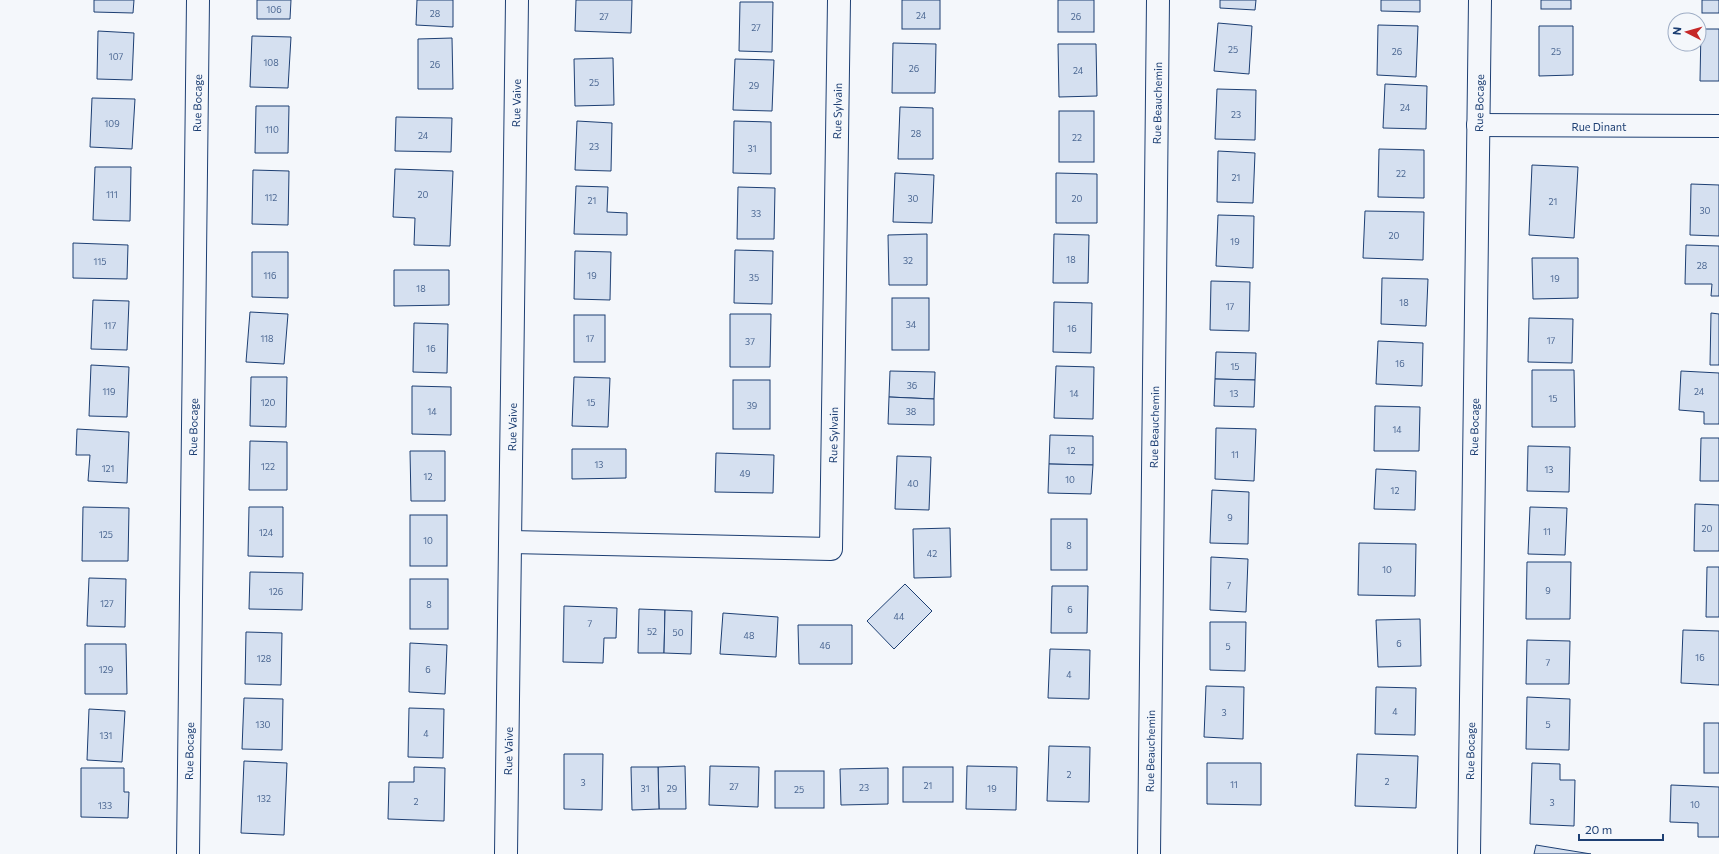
<svg xmlns="http://www.w3.org/2000/svg" width="1719" height="854" viewBox="0 0 1719 854" font-family="Commissioner,sans-serif">
<style>
.building{fill:#d5e0f0;stroke:#1d3f73}
.lines{fill:none;stroke-linecap:round;stroke-linejoin:round}
.minor-casing{stroke:#1d3f73;stroke-width:24}
.minor{stroke:#f4f7fb;stroke-width:22}
.labels{text-anchor:middle;dominant-baseline:central;stroke-width:3;stroke-linejoin:round;paint-order:stroke}
.number-label{font-size:9px;fill:#4b6792}
.street-label{font-size:11px;fill:#1d3f73;stroke:#f4f7fb}
</style>
<rect width="100%" height="100%" fill="#f4f7fb"/>
<g class="building">
<polygon points="94,0 134,0 133,13 94,12"/>
<polygon points="257,0 291,0 290,19 257,19"/>
<polygon points="417,0 453,0 453,27 416,25"/>
<polygon points="576,0 632,0 631,33 575,31"/>
<rect x="902" y="0" width="38" height="29"/>
<rect x="1058" y="0" width="36" height="32"/>
<polygon points="1220,0 1256,0 1255,10 1220,8"/>
<polygon points="1381,0 1420,0 1420,12 1381,11"/>
<rect x="1541" y="0" width="30" height="9"/>
<rect x="1702" y="0" width="17" height="13"/>
<polygon points="740,2 773,2 772,52 739,51"/>
<polygon points="1218,23 1252,26 1249,74 1214,71"/>
<polygon points="1378,25 1418,26 1416,77 1377,75"/>
<polygon points="1539,26 1573,26 1573,75 1539,76"/>
<polygon points="1701,29 1719,29 1719,81 1700,81"/>
<polygon points="98,31 134,33 132,80 97,79"/>
<polygon points="252,36 291,37 288,88 250,87"/>
<polygon points="452,38 453,89 418,89 418,39"/>
<polygon points="893,43 936,44 935,93 892,93"/>
<polygon points="1058,44 1096,44 1097,96 1059,97"/>
<polygon points="613,58 614,105 575,106 574,59"/>
<polygon points="735,59 774,60 772,111 733,110"/>
<polygon points="1385,84 1427,86 1426,129 1383,128"/>
<polygon points="1217,89 1256,90 1255,140 1215,139"/>
<polygon points="92,98 135,99 132,149 90,147"/>
<polygon points="256,106 289,106 288,153 255,153"/>
<polygon points="900,107 933,108 933,159 898,159"/>
<rect x="1059" y="111" width="35" height="51"/>
<polygon points="396,117 452,118 451,152 395,151"/>
<polygon points="577,121 612,123 611,171 575,170"/>
<polygon points="734,121 771,122 771,174 733,173"/>
<polygon points="1379,149 1424,150 1424,198 1378,197"/>
<polygon points="1218,151 1255,153 1253,203 1217,202"/>
<polygon points="1532,165 1578,167 1574,238 1529,235"/>
<polygon points="95,167 131,167 130,221 93,220"/>
<polygon points="395,169 453,171 450,246 414,245 415,218 393,217"/>
<polygon points="253,170 289,171 288,225 252,224"/>
<polygon points="895,173 934,175 932,223 893,222"/>
<polygon points="1056,173 1097,174 1097,223 1056,223"/>
<polygon points="1691,184 1719,185 1719,236 1690,235"/>
<polygon points="576,186 608,187 607,212 627,213 627,235 574,234"/>
<polygon points="738,187 775,188 774,239 737,239"/>
<polygon points="1365,211 1424,212 1423,260 1363,258"/>
<polygon points="1218,215 1254,216 1253,268 1216,266"/>
<polygon points="927,234 927,285 889,285 888,235"/>
<polygon points="1054,234 1089,235 1088,283 1053,283"/>
<polygon points="73,243 128,245 127,279 73,278"/>
<polygon points="1686,245 1719,246 1719,296 1711,296 1712,284 1685,284"/>
<polygon points="735,250 773,251 772,304 734,303"/>
<polygon points="575,251 611,252 610,300 574,299"/>
<polygon points="252,252 288,252 288,298 252,297"/>
<polygon points="1532,258 1578,258 1578,298 1533,299"/>
<polygon points="394,270 449,270 449,305 394,306"/>
<polygon points="1382,278 1428,279 1426,326 1381,324"/>
<polygon points="1211,281 1250,282 1249,331 1210,330"/>
<rect x="892" y="298" width="37" height="52"/>
<polygon points="93,300 129,301 127,350 91,349"/>
<polygon points="1054,302 1092,303 1091,353 1053,352"/>
<polygon points="250,312 288,314 284,364 246,362"/>
<polygon points="1711,313 1719,314 1719,365 1710,365"/>
<polygon points="730,314 771,314 770,367 730,367"/>
<rect x="574" y="315" width="31" height="47"/>
<polygon points="1529,318 1573,319 1572,363 1528,362"/>
<polygon points="414,323 448,324 447,373 413,372"/>
<polygon points="1378,341 1423,343 1422,386 1376,384"/>
<polygon points="1216,352 1256,353 1255,380 1215,379"/>
<polygon points="91,365 129,367 127,417 89,416"/>
<polygon points="1056,366 1094,367 1093,419 1054,418"/>
<polygon points="1532,370 1574,370 1575,427 1532,427"/>
<polygon points="890,371 935,372 934,399 889,397"/>
<polygon points="1681,371 1719,373 1719,424 1704,424 1704,412 1679,410"/>
<polygon points="251,377 287,377 286,427 250,426"/>
<polygon points="574,377 610,378 608,427 572,426"/>
<polygon points="1215,379 1255,380 1254,407 1214,406"/>
<rect x="733" y="380" width="37" height="49"/>
<polygon points="412,386 451,387 451,435 412,434"/>
<polygon points="889,397 934,399 934,425 888,424"/>
<polygon points="1375,406 1420,407 1419,451 1374,451"/>
<polygon points="1216,428 1256,429 1254,481 1215,479"/>
<polygon points="77,429 129,432 127,483 88,481 90,455 76,455"/>
<polygon points="1050,435 1093,436 1093,465 1049,464"/>
<polygon points="1701,438 1719,438 1719,481 1700,481"/>
<polygon points="250,441 287,442 287,490 249,490"/>
<polygon points="1528,446 1570,447 1569,492 1527,491"/>
<polygon points="572,449 626,449 626,478 572,479"/>
<polygon points="410,451 445,451 445,501 411,501"/>
<polygon points="716,453 774,455 773,493 715,492"/>
<polygon points="897,456 931,457 929,510 895,509"/>
<polygon points="1049,464 1093,465 1091,494 1048,493"/>
<polygon points="1376,469 1416,471 1415,510 1374,509"/>
<polygon points="1212,490 1249,492 1248,544 1210,543"/>
<polygon points="1695,504 1719,505 1719,551 1694,551"/>
<polygon points="83,507 129,508 128,561 82,561"/>
<polygon points="249,507 283,507 283,557 248,556"/>
<polygon points="1530,507 1567,508 1565,555 1528,554"/>
<rect x="410" y="515" width="37" height="51"/>
<rect x="1051" y="519" width="36" height="51"/>
<polygon points="950,528 951,577 914,578 913,529"/>
<polygon points="1359,543 1416,544 1415,596 1358,595"/>
<polygon points="1211,557 1248,559 1246,612 1210,610"/>
<polygon points="1527,562 1571,562 1570,619 1526,619"/>
<polygon points="1707,567 1719,567 1719,617 1706,617"/>
<polygon points="250,572 303,573 302,610 249,609"/>
<polygon points="89,578 126,579 125,627 87,626"/>
<rect x="410" y="579" width="38" height="50"/>
<polygon points="905,584 932,611 894,649 867,621"/>
<polygon points="1052,586 1088,586 1087,633 1051,633"/>
<polygon points="564,606 617,608 616,638 604,638 603,663 563,662"/>
<polygon points="639,609 665,610 664,653 638,653"/>
<polygon points="665,610 692,611 691,654 664,653"/>
<polygon points="723,613 778,617 776,657 720,654"/>
<polygon points="1420,619 1421,666 1378,667 1376,620"/>
<polygon points="1210,622 1246,622 1245,671 1210,670"/>
<polygon points="798,625 852,625 852,664 799,664"/>
<polygon points="1683,630 1719,631 1719,685 1681,683"/>
<polygon points="246,632 282,633 281,685 245,684"/>
<polygon points="1527,640 1570,641 1569,684 1526,684"/>
<polygon points="410,643 447,645 445,694 409,692"/>
<polygon points="85,644 126,644 127,694 85,694"/>
<polygon points="1050,649 1090,650 1089,699 1048,698"/>
<polygon points="1206,686 1244,687 1243,739 1204,737"/>
<polygon points="1376,687 1416,688 1415,735 1375,734"/>
<polygon points="1527,697 1570,699 1569,750 1526,749"/>
<polygon points="244,698 283,699 282,750 242,749"/>
<polygon points="409,708 444,709 443,758 408,757"/>
<polygon points="89,709 125,711 122,762 87,760"/>
<rect x="1704" y="723" width="15" height="50"/>
<polygon points="1049,746 1090,747 1089,802 1047,801"/>
<polygon points="564,754 603,754 602,810 564,809"/>
<polygon points="1357,754 1418,756 1416,808 1355,806"/>
<polygon points="244,761 287,763 284,835 241,833"/>
<polygon points="1207,763 1261,763 1261,805 1207,804"/>
<polygon points="1532,763 1560,764 1560,780 1575,780 1574,826 1530,824"/>
<polygon points="685,766 686,809 659,809 658,767"/>
<polygon points="710,766 759,767 758,807 709,805"/>
<polygon points="967,766 1017,767 1016,810 966,809"/>
<polygon points="414,767 445,768 444,821 388,819 389,782 414,782"/>
<polygon points="631,767 658,767 659,809 632,810"/>
<rect x="903" y="767" width="50" height="35"/>
<polygon points="81,768 124,768 124,792 129,792 128,818 81,817"/>
<polygon points="888,768 888,804 841,805 840,769"/>
<rect x="775" y="771" width="49" height="37"/>
<polygon points="1671,785 1719,787 1719,837 1698,837 1698,823 1670,822"/>
<polygon points="1536,845 1591,854 1534,854"/>
</g>
<g class="lines">
<defs>
<g id="minor">
<polyline points="1478,125 1719,126"/>
<polyline points="511,542 831,549 839,0"/>
<polyline points="188,854 198,0"/>
<polyline points="506,854 517,0"/>
<polyline points="1149,854 1158,0"/>
<polyline points="1469,854 1480,0"/>
</g>
</defs>
<use href="#minor" class="minor-casing"/>
<use href="#minor" class="minor"/>
</g>
<g class="labels">
<g class="number-label">
<text x="274" y="9">106</text>
<text x="435" y="13">28</text>
<text x="921" y="15">24</text>
<text x="604" y="16">27</text>
<text x="1076" y="16">26</text>
<text x="756" y="27">27</text>
<text x="1233" y="49">25</text>
<text x="1397" y="51">26</text>
<text x="1556" y="51">25</text>
<text x="116" y="56">107</text>
<text x="271" y="62">108</text>
<text x="435" y="64">26</text>
<text x="914" y="68">26</text>
<text x="1078" y="70">24</text>
<text x="594" y="82">25</text>
<text x="754" y="85">29</text>
<text x="1405" y="107">24</text>
<text x="1236" y="114">23</text>
<text x="112" y="123">109</text>
<text x="272" y="129">110</text>
<text x="916" y="133">28</text>
<text x="423" y="135">24</text>
<text x="1077" y="137">22</text>
<text x="594" y="146">23</text>
<text x="752" y="148">31</text>
<text x="1401" y="173">22</text>
<text x="1236" y="177">21</text>
<text x="112" y="194">111</text>
<text x="423" y="194">20</text>
<text x="271" y="197">112</text>
<text x="913" y="198">30</text>
<text x="1077" y="198">20</text>
<text x="592" y="200">21</text>
<text x="1553" y="201">21</text>
<text x="1705" y="210">30</text>
<text x="756" y="213">33</text>
<text x="1394" y="235">20</text>
<text x="1235" y="241">19</text>
<text x="1071" y="259">18</text>
<text x="908" y="260">32</text>
<text x="100" y="261">115</text>
<text x="1702" y="265">28</text>
<text x="270" y="275">116</text>
<text x="592" y="275">19</text>
<text x="754" y="277">35</text>
<text x="1555" y="278">19</text>
<text x="421" y="288">18</text>
<text x="1404" y="302">18</text>
<text x="1230" y="306">17</text>
<text x="911" y="324">34</text>
<text x="110" y="325">117</text>
<text x="1072" y="328">16</text>
<text x="267" y="338">118</text>
<text x="590" y="338">17</text>
<text x="1551" y="340">17</text>
<text x="750" y="341">37</text>
<text x="431" y="348">16</text>
<text x="1400" y="363">16</text>
<text x="1235" y="366">15</text>
<text x="912" y="385">36</text>
<text x="109" y="391">119</text>
<text x="1699" y="391">24</text>
<text x="1074" y="393">14</text>
<text x="1234" y="393">13</text>
<text x="1553" y="398">15</text>
<text x="268" y="402">120</text>
<text x="591" y="402">15</text>
<text x="752" y="405">39</text>
<text x="432" y="411">14</text>
<text x="911" y="411">38</text>
<text x="1397" y="429">14</text>
<text x="1071" y="450">12</text>
<text x="1235" y="454">11</text>
<text x="599" y="464">13</text>
<text x="268" y="466">122</text>
<text x="108" y="468">121</text>
<text x="1549" y="469">13</text>
<text x="745" y="473">49</text>
<text x="428" y="476">12</text>
<text x="1070" y="479">10</text>
<text x="913" y="483">40</text>
<text x="1395" y="490">12</text>
<text x="1230" y="517">9</text>
<text x="1707" y="528">20</text>
<text x="1547" y="531">11</text>
<text x="266" y="532">124</text>
<text x="106" y="534">125</text>
<text x="428" y="540">10</text>
<text x="1069" y="545">8</text>
<text x="932" y="553">42</text>
<text x="1387" y="569">10</text>
<text x="1229" y="585">7</text>
<text x="1548" y="590">9</text>
<text x="276" y="591">126</text>
<text x="107" y="603">127</text>
<text x="429" y="604">8</text>
<text x="1070" y="609">6</text>
<text x="899" y="616">44</text>
<text x="590" y="623">7</text>
<text x="652" y="631">52</text>
<text x="678" y="632">50</text>
<text x="749" y="635">48</text>
<text x="1399" y="643">6</text>
<text x="825" y="645">46</text>
<text x="1228" y="646">5</text>
<text x="1700" y="657">16</text>
<text x="264" y="658">128</text>
<text x="1548" y="662">7</text>
<text x="106" y="669">129</text>
<text x="428" y="669">6</text>
<text x="1069" y="674">4</text>
<text x="1395" y="711">4</text>
<text x="1224" y="712">3</text>
<text x="263" y="724">130</text>
<text x="1548" y="724">5</text>
<text x="426" y="733">4</text>
<text x="106" y="735">131</text>
<text x="1069" y="774">2</text>
<text x="1387" y="781">2</text>
<text x="583" y="782">3</text>
<text x="1234" y="784">11</text>
<text x="928" y="785">21</text>
<text x="734" y="786">27</text>
<text x="864" y="787">23</text>
<text x="645" y="788">31</text>
<text x="672" y="788">29</text>
<text x="992" y="788">19</text>
<text x="799" y="789">25</text>
<text x="264" y="798">132</text>
<text x="416" y="801">2</text>
<text x="1552" y="802">3</text>
<text x="1695" y="804">10</text>
<text x="105" y="805">133</text>
</g>
<g class="street-label">
<text transform="translate(197 103) rotate(-89)">Rue Bocage</text>
<text transform="translate(516 103) rotate(-89)">Rue Vaive</text>
<text transform="translate(1157 103) rotate(-89)">Rue Beauchemin</text>
<text transform="translate(1479 103) rotate(-89)">Rue Bocage</text>
<text transform="translate(837 111) rotate(-89)">Rue Sylvain</text>
<text x="1599" y="126">Rue Dinant</text>
<text transform="translate(193 427) rotate(-89)">Rue Bocage</text>
<text transform="translate(512 427) rotate(-89)">Rue Vaive</text>
<text transform="translate(1154 427) rotate(-89)">Rue Beauchemin</text>
<text transform="translate(1474 427) rotate(-89)">Rue Bocage</text>
<text transform="translate(833 435) rotate(-89)">Rue Sylvain</text>
<text transform="translate(189 751) rotate(-89)">Rue Bocage</text>
<text transform="translate(508 751) rotate(-89)">Rue Vaive</text>
<text transform="translate(1150 751) rotate(-89)">Rue Beauchemin</text>
<text transform="translate(1470 751) rotate(-89)">Rue Bocage</text>
</g>
</g>
<g transform="translate(1687 32) rotate(276)"><circle r="19" fill="#f4f7fb" stroke="#9eadc5"/>
<path d="M0-3L7 15L0 10L-7 15Z" fill="#c62828"/>
<text y="-6" font-size="11" font-weight="bold" text-anchor="middle" fill="#1d3f73">N</text>
</g>
<path d="M1579 834v6h84v-6" fill="none" stroke="#1d3f73" stroke-width="2"/>
<text x="1585" y="834" font-size="12" fill="#1d3f73" stroke="#f4f7fb" stroke-width="3" paint-order="stroke">20 m</text>
</svg>
